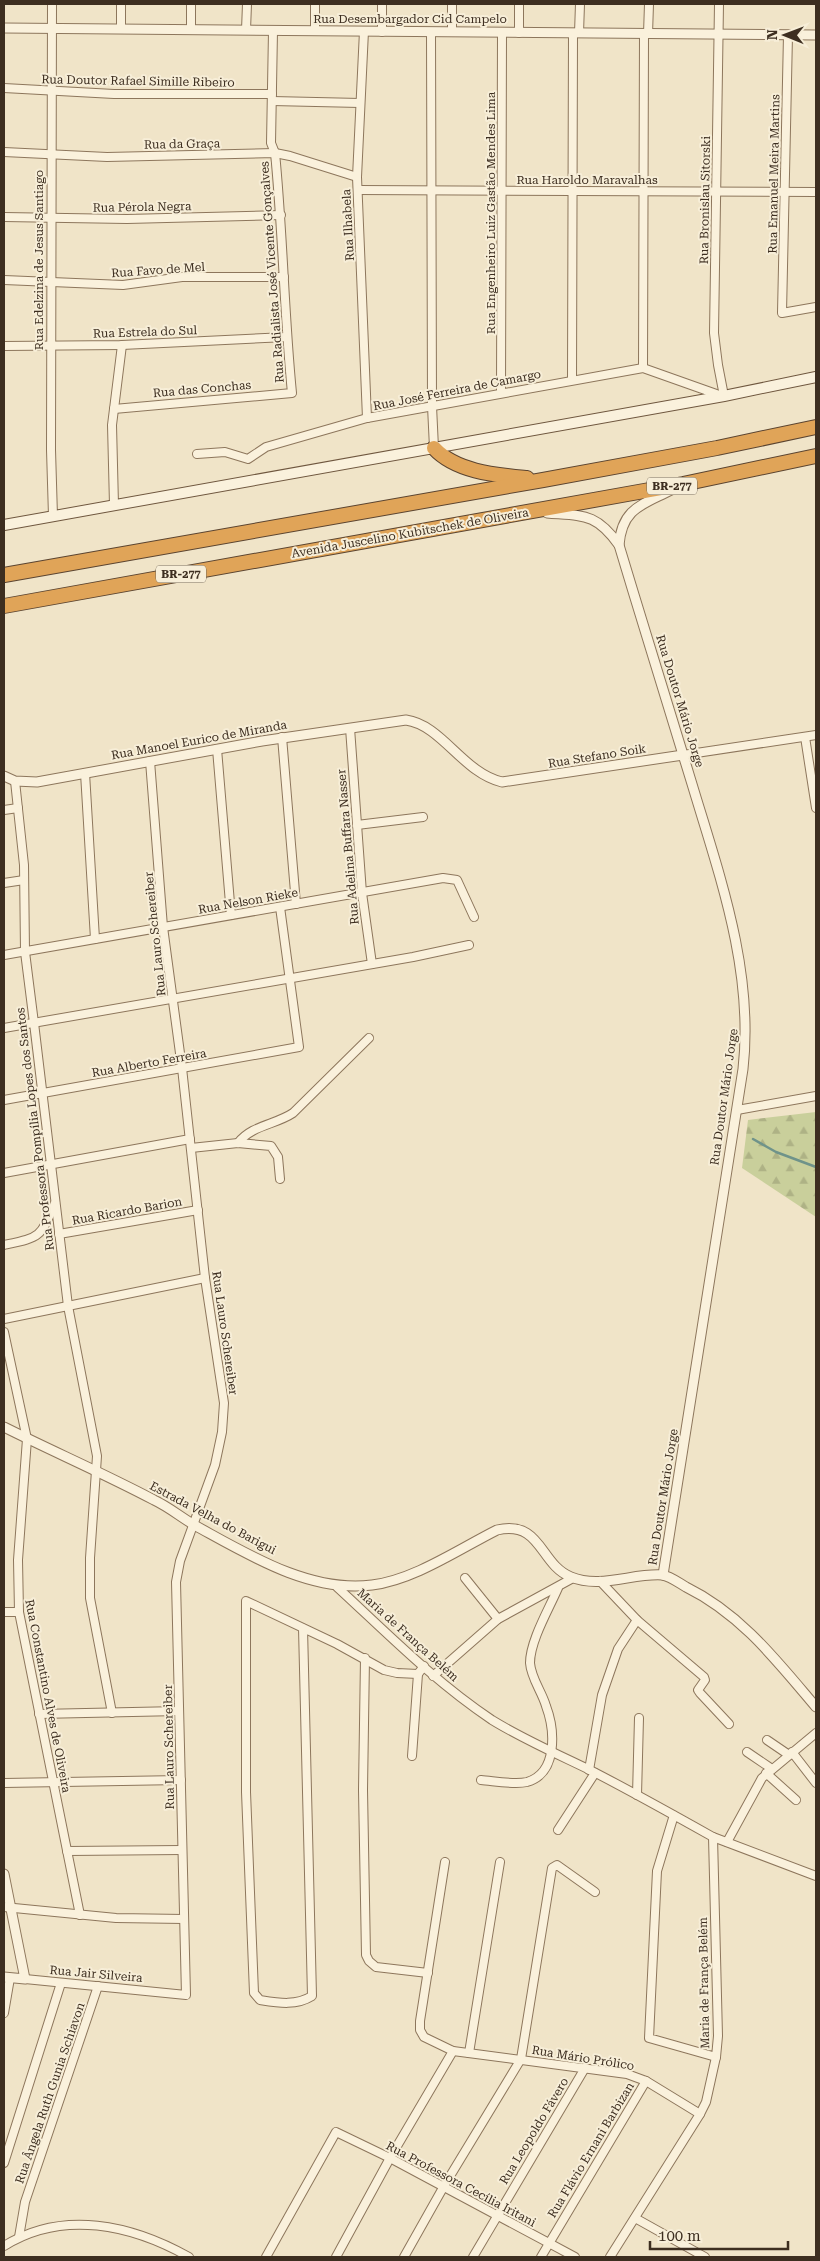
<svg xmlns="http://www.w3.org/2000/svg" width="820" height="2261" viewBox="0 0 820 2261" font-family="'Roboto Serif',serif">
<style>
.forest{fill:url(#forest-firs)}
.lines{fill:none;stroke-linecap:round;stroke-linejoin:round}
.stream{stroke:#6f938a;stroke-width:2.5}
.minor-casing{stroke:#8d765c;stroke-width:10}
.tertiary-casing{stroke:#8d765c;stroke-width:11}
.secondary-casing{stroke:#6f573f;stroke-width:12}
.motorway-casing{stroke:#5b4430;stroke-width:16}
.minor{stroke:#faf1dc;stroke-width:8}
.tertiary{stroke:#faf1dc;stroke-width:9}
.secondary{stroke:#faf1dc;stroke-width:10}
.motorway{stroke:#e0a458;stroke-width:14}
.labels{text-anchor:middle;dominant-baseline:central;stroke-width:4;stroke-linejoin:round;paint-order:stroke}
.shield{fill:#f7eed8;stroke:#756857;stroke-width:1}
.shield-label{font-size:11px;font-weight:bold;fill:#3d2e20}
.street-label{font-size:12px;fill:#3d2e20;stroke:#f7eed8}
</style>
<defs>
<pattern id="forest-firs" width="22" height="20" patternUnits="userSpaceOnUse" patternTransform="scale(1.25)"><rect width="22" height="20" fill="#c9cf9b"/><path d="M5 1l3.5 6h-7zM16 11l3.5 6h-7z" fill="#aeb285"/></pattern>
</defs>
<rect width="100%" height="100%" fill="#f0e4c8"/>
<polygon class="forest" points="816,1112 816,1217 742,1168 748,1120"/>
<g class="lines">
<polyline class="stream" points="753,1139 776,1152 816,1167"/>
<defs>
<g id="minor">
<polyline points="52,4 51,450 53,516"/>
<polyline points="719,4 714,333 718,365 724,396"/>
<polyline points="121,29 121,4"/>
<polyline points="191,30 191,4"/>
<polyline points="246,30 247,4"/>
<polyline points="315,31 315,4"/>
<polyline points="364,31 357,177 367,418"/>
<polyline points="382,32 382,4"/>
<polyline points="431,32 432,406 434,448"/>
<polyline points="452,32 452,4"/>
<polyline points="519,33 519,4"/>
<polyline points="579,33 580,4"/>
<polyline points="648,34 649,4"/>
<polyline points="788,35 782,313 816,307"/>
<polyline points="4,88 114,94 272,94"/>
<polyline points="272,101 360,103"/>
<polyline points="4,152 107,157 275,153 290,156 357,177"/>
<polyline points="358,190 816,192"/>
<polyline points="4,217 127,219 281,215"/>
<polyline points="4,280 123,285 182,277 284,277"/>
<polyline points="4,346 122,345 287,337"/>
<polyline points="643,368 644,34"/>
<polyline points="572,379 573,33"/>
<polyline points="501,393 502,33"/>
<path d="M114 409 292 393C284 313 283 233 275 153L271 143 273 31"/>
<polyline points="197,454 225,452 248,459 266,447 367,418 643,368 722,396"/>
<polyline points="114,505 112,425 122,345"/>
<polyline points="350,728 362,893 372,964"/>
<polyline points="282,737 296,904"/>
<polyline points="805,737 816,808"/>
<polyline points="217,749 231,915"/>
<polyline points="683,755 816,735"/>
<polyline points="85,773 95,939"/>
<polyline points="15,781 24,865 25,952 34,1023 68,1306 97,1456 90,1558 90,1598 112,1713"/>
<polyline points="4,810 18,808"/>
<polyline points="357,825 423,817"/>
<polyline points="4,883 24,880"/>
<polyline points="4,955 443,878 457,880 474,917"/>
<polyline points="4,1028 413,957 469,945"/>
<polyline points="4,1100 299,1047 280,907"/>
<polyline points="737,1110 816,1096"/>
<path d="M238 1143C252 1125 275 1125 293 1113L369 1038"/>
<polyline points="191,1148 238,1143 271,1146 278,1157 280,1179"/>
<polyline points="4,1173 190,1139"/>
<polyline points="59,1234 198,1210"/>
<path d="M4 1245C41 1237 40 1238 55 1203"/>
<polyline points="4,1319 205,1278"/>
<polyline points="4,1332 27,1439 18,1560 19,1612 80,1915"/>
<polyline points="465,1578 498,1619"/>
<polyline points="600,1581 637,1620 704,1677 705,1680 698,1690 700,1693 729,1724"/>
<path d="M337 1587C387 1633 435 1682 492 1720 523 1739 557 1754 590 1770 631 1791 672 1814 713 1837L718 2036 716 2057 649 2038 657 1871 674 1815"/>
<polyline points="4,1612 19,1612"/>
<path d="M303 1628 312 1996C296 2006 279 2003 260 2000L254 1993 246 1792V1601L337 1644 384 1670 397 1673 418 1674 424 1666"/>
<polyline points="365,1658 363,1790 366,1955 369,1961 376,1967 428,1973"/>
<polyline points="433,1676 498,1619 573,1578"/>
<polyline points="39,1714 179,1711"/>
<polyline points="767,1740 789,1755"/>
<polyline points="747,1752 772,1769"/>
<polyline points="792,1752 816,1783"/>
<polyline points="412,1756 418,1674"/>
<polyline points="589,1770 602,1695 618,1649 637,1620"/>
<polyline points="766,1773 796,1800"/>
<path d="M481 1780C494 1781 514 1785 527 1782 558 1773 555 1730 546 1706 542 1692 531 1678 530 1663 530 1641 549 1609 558 1588"/>
<polyline points="4,1783 181,1780"/>
<polyline points="637,1795 639,1718"/>
<polyline points="558,1830 595,1773"/>
<polyline points="713,1837 816,1876"/>
<polyline points="727,1842 762,1778 816,1733"/>
<polyline points="67,1851 182,1850"/>
<polyline points="445,1862 420,2021 420,2030 424,2037 453,2051 627,2074 646,2081 700,2114"/>
<polyline points="4,1907 116,1918 184,1919"/>
<polyline points="25,1979 186,1995 176,1582 180,1561 215,1465 222,1432 224,1403 205,1278 182,1068 163,927 150,761"/>
<polyline points="4,2013 10,1978"/>
<polyline points="469,2053 500,1862"/>
<polyline points="4,2163 61,1983"/>
<polyline points="635,2218 705,2257"/>
<polyline points="19,2237 25,2202 98,1986"/>
<path d="M4 2246C63 2209 132 2225 189 2257"/>
<polyline points="266,2257 336,2132 390,2158 575,2257"/>
<polyline points="336,2257 390,2158 453,2051"/>
<polyline points="404,2257 444,2186 521,2059 552,1868 557,1865 595,1892"/>
<polyline points="473,2257 585,2068"/>
<polyline points="541,2257 646,2081"/>
<polyline points="610,2257 700,2114 706,2102 716,2057"/>
</g>
<g id="tertiary">
<polyline points="4,28 816,35"/>
<path d="M547 513C584 516 596 513 619 545 643 625 668 705 692 784 720 877 754 971 743 1069L663 1575"/>
<path d="M619 545C622 508 642 505 671 490"/>
<path d="M4 776 15 781 37 782 262 741 406 720C442 725 463 773 502 782L683 755"/>
<path d="M4 1427C54 1452 105 1474 154 1500 169 1507 182 1518 196 1526 249 1555 310 1593 372 1585 414 1580 459 1549 497 1530 542 1520 539 1564 571 1577 600 1589 633 1573 662 1575 670 1576 679 1583 686 1587 741 1614 777 1661 816 1707"/>
<polyline points="4,1874 25,1979 4,1977"/>
</g>
<polyline id="secondary" points="4,525 724,396 816,377"/>
<g id="motorway">
<path d="M434 448C456 472 496 475 527 478"/>
<polyline points="4,575 543,480 717,448 816,427"/>
<polyline points="4,606 683,484 816,456"/>
</g>
</defs>
<use href="#minor" class="minor-casing"/>
<use href="#tertiary" class="tertiary-casing"/>
<use href="#secondary" class="secondary-casing"/>
<use href="#motorway" class="motorway-casing"/>
<use href="#minor" class="minor"/>
<use href="#tertiary" class="tertiary"/>
<use href="#secondary" class="secondary"/>
<use href="#motorway" class="motorway"/>
</g>
<g class="labels">
<g class="shield">
<rect x="647" y="477.5" width="50" height="17" rx="4"/>
<rect x="156" y="565.5" width="50" height="17" rx="4"/>
</g>
<g class="shield-label">
<text x="672" y="486">BR-277</text>
<text x="181" y="574">BR-277</text>
</g>
<g class="street-label">
<text x="410" y="19">Rua Desembargador Cid Campelo</text>
<text transform="translate(138 81) rotate(1)">Rua Doutor Rafael Simille Ribeiro</text>
<text transform="translate(182 144) rotate(-1)">Rua da Graça</text>
<text transform="translate(774 174) rotate(-89)">Rua Emanuel Meira Martins</text>
<text x="587" y="180">Rua Haroldo Maravalhas</text>
<text transform="translate(705 200) rotate(-89)">Rua Bronislau Sitorski</text>
<text transform="translate(142 207) rotate(-1)">Rua Pérola Negra</text>
<text transform="translate(491 213) rotate(-90)">Rua Engenheiro Luiz Gastão Mendes Lima</text>
<text transform="translate(348 225) rotate(-93)">Rua Ilhabela</text>
<text transform="translate(39 260) rotate(-90)">Rua Edelzina de Jesus Santiago</text>
<text transform="translate(158 270) rotate(-4)">Rua Favo de Mel</text>
<text transform="translate(272 272) rotate(-94)">Rua Radialista José Vicente Gonçalves</text>
<text transform="translate(145 332) rotate(-2)">Rua Estrela do Sul</text>
<text transform="translate(202 389) rotate(-5)">Rua das Conchas</text>
<text transform="translate(457 390) rotate(-11)">Rua José Ferreira de Camargo</text>
<text transform="translate(410 533) rotate(-10)">Avenida Juscelino Kubitschek de Oliveira</text>
<text transform="translate(680 701) rotate(73)">Rua Doutor Mário Jorge</text>
<text transform="translate(199 740) rotate(-10)">Rua Manoel Eurico de Miranda</text>
<text transform="translate(597 756) rotate(-9)">Rua Stefano Soik</text>
<text transform="translate(348 847) rotate(-95)">Rua Adelina Buffara Nasser</text>
<text transform="translate(248 901) rotate(-10)">Rua Nelson Rieke</text>
<text transform="translate(155 934) rotate(-96)">Rua Lauro Schereiber</text>
<text transform="translate(149 1063) rotate(-10)">Rua Alberto Ferreira</text>
<text transform="translate(724 1097) rotate(-82)">Rua Doutor Mário Jorge</text>
<text transform="translate(35 1129) rotate(-97)">Rua Professora Pompília Lopes dos Santos</text>
<text transform="translate(127 1211) rotate(-10)">Rua Ricardo Barion</text>
<text transform="translate(225 1333) rotate(82)">Rua Lauro Schereiber</text>
<text transform="translate(663 1497) rotate(-81)">Rua Doutor Mário Jorge</text>
<text transform="translate(213 1518) rotate(28)">Estrada Velha do Barigui</text>
<text transform="translate(408 1635) rotate(42)">Maria de França Belém</text>
<text transform="translate(48 1696) rotate(79)">Rua Constantino Alves de Oliveira</text>
<text transform="translate(169 1747) rotate(-91)">Rua Lauro Schereiber</text>
<text transform="translate(96 1974) rotate(5)">Rua Jair Silveira</text>
<text transform="translate(704 1983) rotate(-91)">Maria de França Belém</text>
<text transform="translate(583 2058) rotate(9)">Rua Mário Prólico</text>
<text transform="translate(50 2093) rotate(-71)">Rua Ângela Ruth Gunia Schiavon</text>
<text transform="translate(534 2131) rotate(-59)">Rua Leopoldo Fávero</text>
<text transform="translate(591 2150) rotate(-59)">Rua Flávio Ernani Barbizan</text>
<text transform="translate(461 2184) rotate(28)">Rua Professora Cecília Iritani</text>
</g>
</g>
<rect width="820" height="2261" fill="none" stroke="#3d2e20" stroke-width="10"/>
<g transform="translate(785 35) rotate(271)" stroke="#f7eed8" stroke-width="4" paint-order="stroke">
<path d="M0-4L9 19L0 12L-9 19Z" fill="#3d2e20"/>
<text y="-8" font-size="14" font-weight="bold" text-anchor="middle" fill="#3d2e20">N</text>
</g>
<path d="M650 2241v8h138v-8" fill="none" stroke="#3d2e20" stroke-width="2.5"/>
<text x="658" y="2241" font-size="15" fill="#3d2e20" stroke="#f7eed8" stroke-width="4" paint-order="stroke">100 m</text>
</svg>
